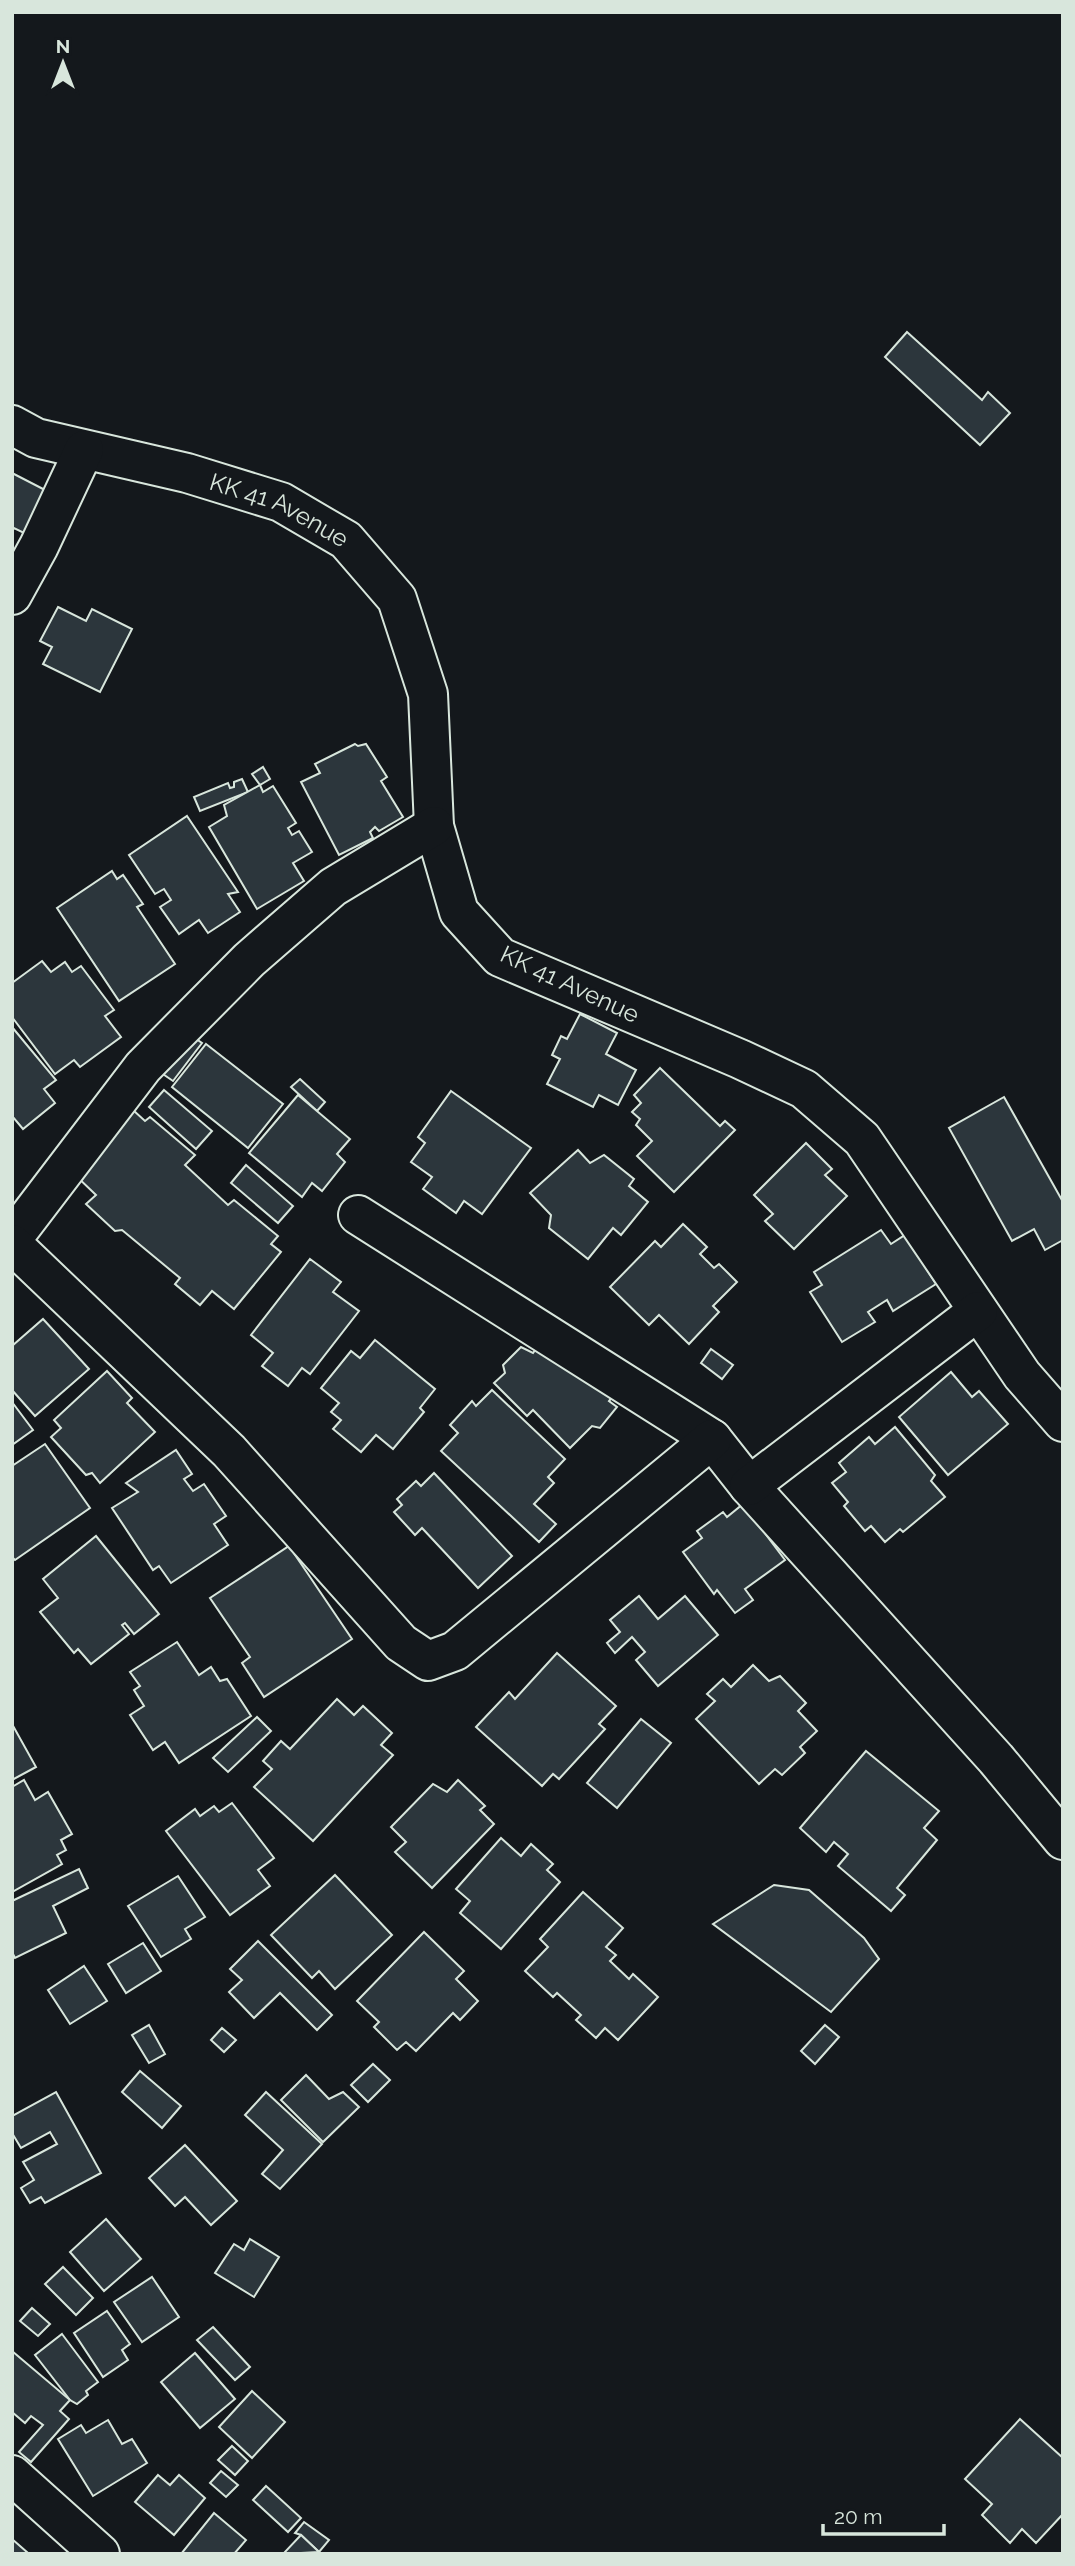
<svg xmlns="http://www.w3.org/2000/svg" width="1075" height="2566" viewBox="0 0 1075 2566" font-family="Raleway,sans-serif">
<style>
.building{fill:#2c363c;stroke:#d8e6dc;stroke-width:2}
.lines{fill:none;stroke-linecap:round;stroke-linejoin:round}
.minor-casing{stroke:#d8e6dc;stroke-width:42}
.minor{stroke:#14181c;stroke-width:38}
.labels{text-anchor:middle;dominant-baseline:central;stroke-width:5;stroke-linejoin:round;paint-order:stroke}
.street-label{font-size:24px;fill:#d8e6dc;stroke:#14181c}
</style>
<rect width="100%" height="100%" fill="#14181c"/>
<g class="building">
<polygon points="907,332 982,400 988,392 1010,413 980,445 885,357"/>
<polygon points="12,473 47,491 24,533 14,528 12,532"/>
<polygon points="58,607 86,621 92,609 132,629 100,692 43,664 52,647 40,641"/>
<polygon points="355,744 358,746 366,744 387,777 381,781 403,817 379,831 375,827 370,832 373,838 339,855 301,782 320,773 315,764"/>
<polygon points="263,767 270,779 260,785 252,774"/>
<polygon points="242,779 248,792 200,811 194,797 228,783 230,788 234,787 234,782"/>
<polygon points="260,785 263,792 273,786 296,823 288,828 292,835 299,831 312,852 293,863 304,881 257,909 209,827 227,816 224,805"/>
<polygon points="187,816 238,892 228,894 240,912 208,933 199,920 179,934 160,907 171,900 164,889 155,894 129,855"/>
<polygon points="112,871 117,879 123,875 143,904 137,907 175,964 119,1001 57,908"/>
<polygon points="42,961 51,972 65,962 72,972 81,966 114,1010 105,1016 121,1037 80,1067 74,1060 55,1074 12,1017 12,983"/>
<polygon points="580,1014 617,1033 606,1054 636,1070 618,1105 599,1095 593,1107 547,1084 560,1059 552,1055 561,1036 567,1039"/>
<polygon points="12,1027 56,1080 44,1089 55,1103 23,1129 12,1116"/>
<polygon points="189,1034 202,1043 173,1081 160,1072"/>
<polygon points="206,1044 283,1104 248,1148 172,1087"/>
<polygon points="660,1068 720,1126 725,1121 735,1130 674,1192 637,1156 652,1141 636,1125 640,1119 632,1112 641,1103 634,1095"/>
<polygon points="300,1079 325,1102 317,1111 291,1087"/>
<polygon points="164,1090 212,1131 196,1149 149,1107"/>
<polygon points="451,1091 531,1148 482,1214 464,1201 456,1213 423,1189 432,1177 411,1162 425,1143 418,1137"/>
<polygon points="298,1095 350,1139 337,1154 345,1162 322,1191 312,1183 302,1197 249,1153"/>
<polygon points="1004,1097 1063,1202 1063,1240 1045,1250 1034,1229 1012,1241 949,1128"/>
<polygon points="133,1110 145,1121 150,1117 195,1155 185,1165 228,1205 234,1200 278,1236 271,1244 281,1252 234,1309 212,1291 200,1305 175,1284 180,1278 122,1230 115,1231 86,1204 96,1195 73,1173"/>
<polygon points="806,1143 832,1169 825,1175 847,1196 794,1249 765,1221 773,1214 754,1195"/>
<polygon points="578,1150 590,1163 604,1155 634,1179 629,1186 648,1202 621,1235 613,1228 588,1259 549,1228 551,1215 530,1193"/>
<polygon points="246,1165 293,1206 278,1223 231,1183"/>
<polygon points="683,1224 707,1247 700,1254 714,1268 719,1264 737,1282 713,1306 719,1312 689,1344 659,1315 649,1325 610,1287 655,1241 661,1247"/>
<polygon points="881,1230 891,1244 905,1235 936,1284 893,1311 887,1300 868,1312 875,1322 842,1342 810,1292 822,1285 814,1272"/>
<polygon points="310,1259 341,1282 333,1292 359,1311 310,1374 302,1368 288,1386 262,1366 273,1353 251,1335"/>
<polygon points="43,1319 89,1369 35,1416 12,1390 12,1346"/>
<polygon points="543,1339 614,1395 609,1401 617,1407 600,1428 592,1426 570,1448 533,1410 527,1416 494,1383 505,1373 503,1365 521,1347 533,1353"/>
<polygon points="375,1340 435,1389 420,1408 424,1412 393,1449 376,1435 361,1452 333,1429 341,1420 331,1412 339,1403 321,1388 351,1351 360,1358"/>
<polygon points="711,1349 733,1365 722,1379 701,1363"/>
<polygon points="107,1371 132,1398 127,1403 155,1432 100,1483 92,1473 86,1475 51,1437 61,1428 54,1420"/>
<polygon points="951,1372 972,1397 979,1391 1008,1424 948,1475 899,1417"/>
<polygon points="492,1390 565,1459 548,1477 554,1483 534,1504 556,1524 539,1542 441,1451 458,1433 450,1425 472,1401 476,1406"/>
<polygon points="12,1402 33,1430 12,1445"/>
<polygon points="895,1427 935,1475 931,1481 945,1497 903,1532 900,1529 885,1542 871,1526 865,1531 844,1506 848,1502 832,1483 846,1472 839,1463 869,1437 875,1444"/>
<polygon points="45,1444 90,1508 15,1560 12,1557 12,1466"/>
<polygon points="176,1450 192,1474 184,1479 193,1491 204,1484 226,1516 214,1524 228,1545 171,1583 159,1566 153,1570 112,1508 138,1492 126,1483"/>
<polygon points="434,1473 512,1556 478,1588 422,1528 415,1535 394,1512 402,1505 397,1499 416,1481 421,1486"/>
<polygon points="743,1504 785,1560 745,1589 753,1600 735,1613 717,1590 714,1594 683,1552 702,1538 697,1531 723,1512 727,1517"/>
<polygon points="96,1536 159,1614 134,1634 125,1623 122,1625 129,1634 91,1664 78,1649 74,1653 40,1612 58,1598 43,1579"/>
<polygon points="289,1546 352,1639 264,1697 242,1663 250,1657 210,1598"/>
<polygon points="639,1596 658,1619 685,1596 718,1635 658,1686 636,1660 645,1652 632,1637 615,1653 607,1643 620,1632 610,1620"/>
<polygon points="177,1642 199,1675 211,1667 220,1681 227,1679 251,1716 179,1763 165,1742 153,1750 130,1715 144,1706 134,1690 140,1686 130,1672"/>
<polygon points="557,1653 616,1706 599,1724 605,1729 559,1779 553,1774 542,1786 476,1727 509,1692 515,1699"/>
<polygon points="753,1665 769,1681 780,1676 806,1703 798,1711 817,1731 800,1747 805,1753 782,1775 775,1769 759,1784 696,1719 715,1701 707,1694 723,1679 731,1687"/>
<polygon points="337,1699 354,1715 363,1706 392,1733 381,1745 393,1755 313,1841 254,1787 272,1769 263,1761 281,1741 290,1749"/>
<polygon points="257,1717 271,1731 228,1772 213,1758"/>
<polygon points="641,1719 671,1743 617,1808 587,1783"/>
<polygon points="12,1724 36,1767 12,1780"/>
<polygon points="866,1751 939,1811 924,1828 937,1840 897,1888 905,1895 891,1911 838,1866 848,1854 834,1842 826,1852 800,1828"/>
<polygon points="24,1780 35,1800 48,1792 72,1834 61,1840 66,1850 57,1855 62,1864 12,1892 12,1787"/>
<polygon points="458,1780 485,1806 480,1810 494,1824 432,1888 395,1852 406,1842 391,1827 433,1784 447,1792"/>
<polygon points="232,1803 274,1858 258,1870 270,1886 230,1915 166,1831 195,1809 200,1816 214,1806 219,1812"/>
<polygon points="501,1838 521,1856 531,1844 553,1864 547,1870 560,1882 501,1949 460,1913 470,1901 456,1889"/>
<polygon points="79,1869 88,1888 53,1906 66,1933 15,1958 12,1952 12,1901"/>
<polygon points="335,1875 392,1935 335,1989 319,1971 312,1978 271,1935"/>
<polygon points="178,1876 205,1917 185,1929 191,1939 161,1957 128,1906"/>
<polygon points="774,1885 809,1890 864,1938 879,1959 831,2012 713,1924"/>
<polygon points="583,1892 623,1928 606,1947 616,1955 610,1961 629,1979 633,1974 658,1997 618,2040 605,2028 596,2038 576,2020 581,2015 557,1993 553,1997 525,1971 548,1947 540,1939"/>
<polygon points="424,1932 464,1971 456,1979 478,2001 460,2020 453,2013 416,2051 406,2042 397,2050 374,2027 379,2022 357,2001"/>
<polygon points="258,1941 332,2015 317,2030 280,1993 254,2018 229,1992 242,1980 230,1969"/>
<polygon points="143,1943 161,1971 126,1993 108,1964"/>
<polygon points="84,1966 107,2001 70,2024 48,1990"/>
<polygon points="149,2025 165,2054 149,2063 132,2035"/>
<polygon points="825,2025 839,2037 815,2064 801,2051"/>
<polygon points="222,2028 236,2040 224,2052 211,2040"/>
<polygon points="373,2064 390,2080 368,2102 351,2085"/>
<polygon points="140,2071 181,2106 162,2128 122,2092"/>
<polygon points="306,2075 329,2099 343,2092 359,2107 323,2142 281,2100"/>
<polygon points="56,2092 101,2173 45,2203 41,2197 30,2203 21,2188 34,2180 23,2162 57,2144 50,2132 21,2148 12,2133 12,2116"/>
<polygon points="266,2092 322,2144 280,2189 262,2174 283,2150 245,2115"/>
<polygon points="185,2145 237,2201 211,2225 185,2197 175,2206 149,2178"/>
<polygon points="106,2219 141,2259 104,2291 70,2252"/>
<polygon points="250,2239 279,2257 254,2297 215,2273 234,2244 244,2250"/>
<polygon points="63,2267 93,2298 76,2315 45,2284"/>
<polygon points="152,2277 179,2317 142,2342 114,2302"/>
<polygon points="32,2308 50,2324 38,2336 20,2321"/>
<polygon points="107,2311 130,2344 122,2350 128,2360 103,2377 74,2333"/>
<polygon points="213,2327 250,2367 235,2380 197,2340"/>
<polygon points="62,2334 98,2382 86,2391 88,2395 77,2404 70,2400 35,2355"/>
<polygon points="12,2351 70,2400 60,2411 69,2419 31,2462 19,2452 43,2425 31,2416 25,2423 12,2412"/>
<polygon points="195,2353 235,2399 200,2428 161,2382"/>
<polygon points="252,2391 285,2422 252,2458 219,2427"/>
<polygon points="1020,2419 1063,2458 1063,2514 1036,2543 1022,2529 1010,2543 982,2515 992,2504 965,2479"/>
<polygon points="108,2420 122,2444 132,2439 147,2463 93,2496 58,2439 81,2425 86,2433"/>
<polygon points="232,2446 248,2461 235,2475 218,2460"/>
<polygon points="221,2471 238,2485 226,2497 210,2483"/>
<polygon points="158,2475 170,2485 179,2475 205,2498 174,2535 135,2502"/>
<polygon points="266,2486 301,2518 288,2532 253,2500"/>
<polygon points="214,2513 246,2540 234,2554 181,2554"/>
<polygon points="304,2522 329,2540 319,2552 301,2535 295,2533"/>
<polygon points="301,2535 319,2552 283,2554"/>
<polygon points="12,2539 28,2553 28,2554 12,2554"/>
</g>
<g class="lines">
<defs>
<g id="minor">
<path id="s1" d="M12 425 36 438 187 473 281 502 346 540 397 599 428 694 434 826 459 912 500 957 740 1059 804 1089 862 1139 1022 1375 1063 1422"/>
<polyline points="12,595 39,546 84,450"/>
<polyline points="358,1215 712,1439 749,1486 996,1759 1063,1840"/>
<polyline points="12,1239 143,1067 249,960 333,887 434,826"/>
<polyline points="12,1244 229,1451 401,1643 428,1661 455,1651 712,1439"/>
<polyline points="749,1486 978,1311"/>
<polyline points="12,2475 100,2554"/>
</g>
</defs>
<use href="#minor" class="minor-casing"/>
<use href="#minor" class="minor"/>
</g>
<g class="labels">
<g class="street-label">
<text stroke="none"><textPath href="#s1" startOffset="282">KK 41 Avenue</textPath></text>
<text transform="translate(570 984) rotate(25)">KK 41 Avenue</text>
</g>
</g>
<rect width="1075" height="2566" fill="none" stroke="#d8e6dc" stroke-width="28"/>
<g transform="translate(63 63)" stroke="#14181c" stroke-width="5" paint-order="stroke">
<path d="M0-5L12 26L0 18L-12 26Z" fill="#d8e6dc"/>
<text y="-10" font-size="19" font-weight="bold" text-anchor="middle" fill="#d8e6dc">N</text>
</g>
<path d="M823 2524v10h121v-10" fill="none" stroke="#d8e6dc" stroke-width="3.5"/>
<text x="834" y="2524" font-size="21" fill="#d8e6dc" stroke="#14181c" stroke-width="5" paint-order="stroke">20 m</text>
</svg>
